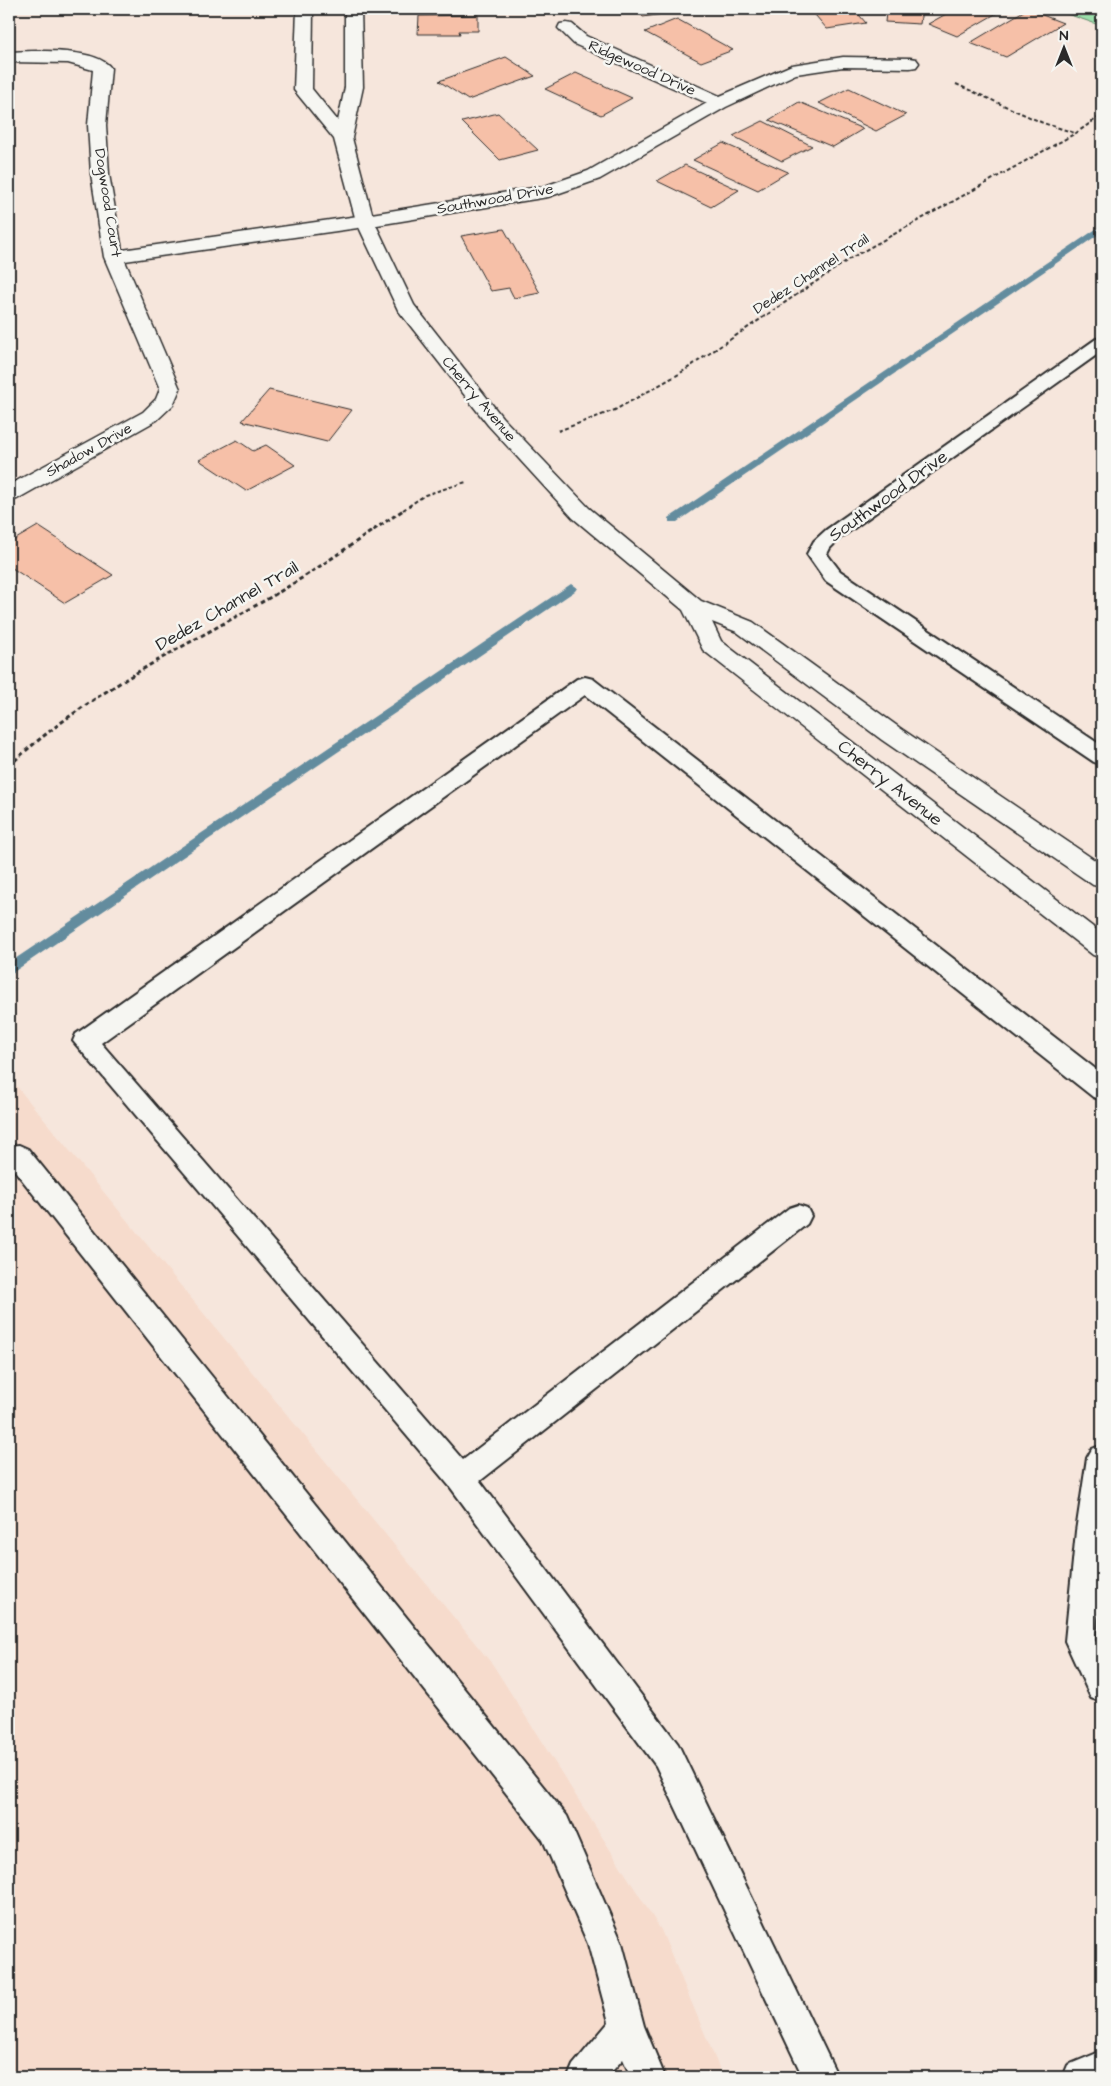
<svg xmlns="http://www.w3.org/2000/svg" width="1111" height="2086" viewBox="0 0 1111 2086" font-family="'Architects Daughter',sans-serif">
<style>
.built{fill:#f6dbcc}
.green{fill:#9cdfab;stroke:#64856b}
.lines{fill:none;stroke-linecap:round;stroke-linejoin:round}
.stream{fill:#638c9e;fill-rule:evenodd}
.building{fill:#f6c0a8;stroke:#2b2b2b}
.service-casing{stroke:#2b2b2b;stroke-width:4}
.minor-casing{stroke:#2b2b2b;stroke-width:3}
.secondary-casing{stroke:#2b2b2b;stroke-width:3}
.path-far1{stroke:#2b2b2b;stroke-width:2;stroke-dasharray:4 2.5;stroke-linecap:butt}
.path{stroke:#2b2b2b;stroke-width:3;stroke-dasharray:4.5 3;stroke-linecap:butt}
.service{fill:#f6f6f2;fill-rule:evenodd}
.minor{fill:#f6f6f2;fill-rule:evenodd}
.secondary{fill:#f6f6f2;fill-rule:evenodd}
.labels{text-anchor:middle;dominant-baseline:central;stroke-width:5;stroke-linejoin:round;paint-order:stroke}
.far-street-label{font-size:15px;fill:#2b2b2b;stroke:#f6f6f2}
.street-label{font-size:18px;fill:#2b2b2b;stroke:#f6f6f2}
</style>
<rect width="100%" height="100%" fill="#f6e6dc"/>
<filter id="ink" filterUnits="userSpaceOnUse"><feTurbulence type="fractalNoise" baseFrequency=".02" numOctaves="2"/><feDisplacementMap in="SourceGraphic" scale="10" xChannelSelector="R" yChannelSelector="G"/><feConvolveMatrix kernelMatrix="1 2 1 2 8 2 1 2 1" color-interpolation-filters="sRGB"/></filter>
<g filter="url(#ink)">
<polygon class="built" points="9,1077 493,1665 661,1930 723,2077 9,2077"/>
<polygon class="green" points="1053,9 1102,9 1102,26"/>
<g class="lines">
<g class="stream">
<polygon points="1102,225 1102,232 677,522 669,522 669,518"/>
<polygon points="571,584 577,588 575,591 9,975 9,963"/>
</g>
</g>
<g class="building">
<rect x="402" y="9" width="79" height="2"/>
<polygon points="637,9 698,9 643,17"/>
<polygon points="810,9 854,9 866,23 827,29"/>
<polygon points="880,9 922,9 920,24 885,22 886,13 879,12"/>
<polygon points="955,9 1004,9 957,36 928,24"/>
<polygon points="1027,9 1063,23 1006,57 970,43"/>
<polygon points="478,15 478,31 459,31 460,34 418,34 419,16"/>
<polygon points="677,19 733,50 701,62 645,32"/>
<polygon points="506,57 535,76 468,100 439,81"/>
<polygon points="576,73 632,98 601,115 545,89"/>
<polygon points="849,88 906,115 876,131 819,103"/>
<polygon points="799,102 863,129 833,147 769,120"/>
<polygon points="498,113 538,150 500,160 462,122"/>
<polygon points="763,121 812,146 782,161 733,136"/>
<polygon points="723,143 788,172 758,190 693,160"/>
<polygon points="685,165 739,190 711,207 657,181"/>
<polygon points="504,229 540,293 514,298 509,288 491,291 461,236"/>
<polygon points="269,390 352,410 327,442 242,421"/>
<polygon points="237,440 253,451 266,445 295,465 246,491 199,460"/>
<polygon points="38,526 113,575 65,603 9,566 9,543"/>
</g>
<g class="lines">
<defs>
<g id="service">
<polygon points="1102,338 1102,351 840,538 830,548 827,554 840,571 1102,746 1102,765 1094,762 826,581 807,554 814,541 826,530 1096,339"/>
<polygon points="585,677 593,679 1102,1074 1102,1100 1093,1097 585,695 101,1043 463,1460 789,1208 798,1205 807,1208 811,1216 807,1224 480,1481 678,1744 838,2077 803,2077 656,1766 451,1488 73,1041 76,1034 577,679"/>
<polygon points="19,1145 28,1149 567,1816 622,1943 644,2026 665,2077 631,2077 623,2059 607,2077 568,2077 573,2065 609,2022 588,1944 543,1840 12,1167 9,1166 9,1146"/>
<polygon points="1102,1445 1102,1569 1095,1640 1102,1654 1102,1702 1091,1698 1065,1641 1076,1531 1087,1458 1092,1449"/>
<polygon points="1102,2051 1102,2077 1063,2077 1068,2065"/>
</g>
<path id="minor" d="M566 23 572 24 586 36 720 96 792 65 843 57 910 58 916 59 919 63 916 67 910 68 843 67 796 74 726 107 600 179 548 197 365 227 125 261 180 389 173 405 157 420 17 499 9 501V485L143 412 156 399 160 389 104 257 91 174 88 125 93 70 68 63 9 62V52C32 51 96 47 111 68L106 125 109 174 122 250 365 215 545 186 588 171 707 103 574 44 558 28 560 24Z"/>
<polygon id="secondary" points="297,9 313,9 312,89 338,121 345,87 345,9 361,9 363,87 352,138 374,221 414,305 502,417 589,508 701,601 753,622 900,728 1102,865 1102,887 1093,885 882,740 737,632 712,622 721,641 1102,934 1102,958 1093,955 703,650 683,610 573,518 488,425 398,310 356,221 334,139 294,90"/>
</defs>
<use href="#service" class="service-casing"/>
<use href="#minor" class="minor-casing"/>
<use href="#secondary" class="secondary-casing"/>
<g class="path-far1">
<polyline points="956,84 1043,123 1075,133"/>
<polyline points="558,431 615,410 679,374 851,258 1076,133 1102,115"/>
<polyline points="403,510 425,495 466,482"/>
</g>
<path class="path" d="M9 766C84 695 180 649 269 598 316 571 360 538 405 509"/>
<use href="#service" class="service"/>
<use href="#minor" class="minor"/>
<use href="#secondary" class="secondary"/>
</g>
</g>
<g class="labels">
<g class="far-street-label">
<text transform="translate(642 68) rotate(24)">Ridgewood Drive</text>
<text transform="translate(495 199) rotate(-10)">Southwood Drive</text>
<text transform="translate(108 203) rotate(81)">Dogwood Court</text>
<text transform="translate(811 274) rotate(-33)">Dedez Channel Trail</text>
<text transform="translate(479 399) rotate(50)">Cherry Avenue</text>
<text transform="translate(89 450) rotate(-29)">Shadow Drive</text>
</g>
<g class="street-label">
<text transform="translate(888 496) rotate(-36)">Southwood Drive</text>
<text transform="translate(227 606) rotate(-30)">Dedez Channel Trail</text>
<text transform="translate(890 783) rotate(38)">Cherry Avenue</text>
</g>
</g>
<rect width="1111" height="2086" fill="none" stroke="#f6f6f2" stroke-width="30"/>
<rect x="15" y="15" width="1081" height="2056" fill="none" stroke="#2b2b2b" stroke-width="2" filter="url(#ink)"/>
<g transform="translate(1064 48)" stroke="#f6f6f2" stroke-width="4" paint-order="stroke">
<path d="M0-4L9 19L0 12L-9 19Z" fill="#2b2b2b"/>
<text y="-8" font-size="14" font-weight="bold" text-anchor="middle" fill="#2b2b2b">N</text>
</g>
</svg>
